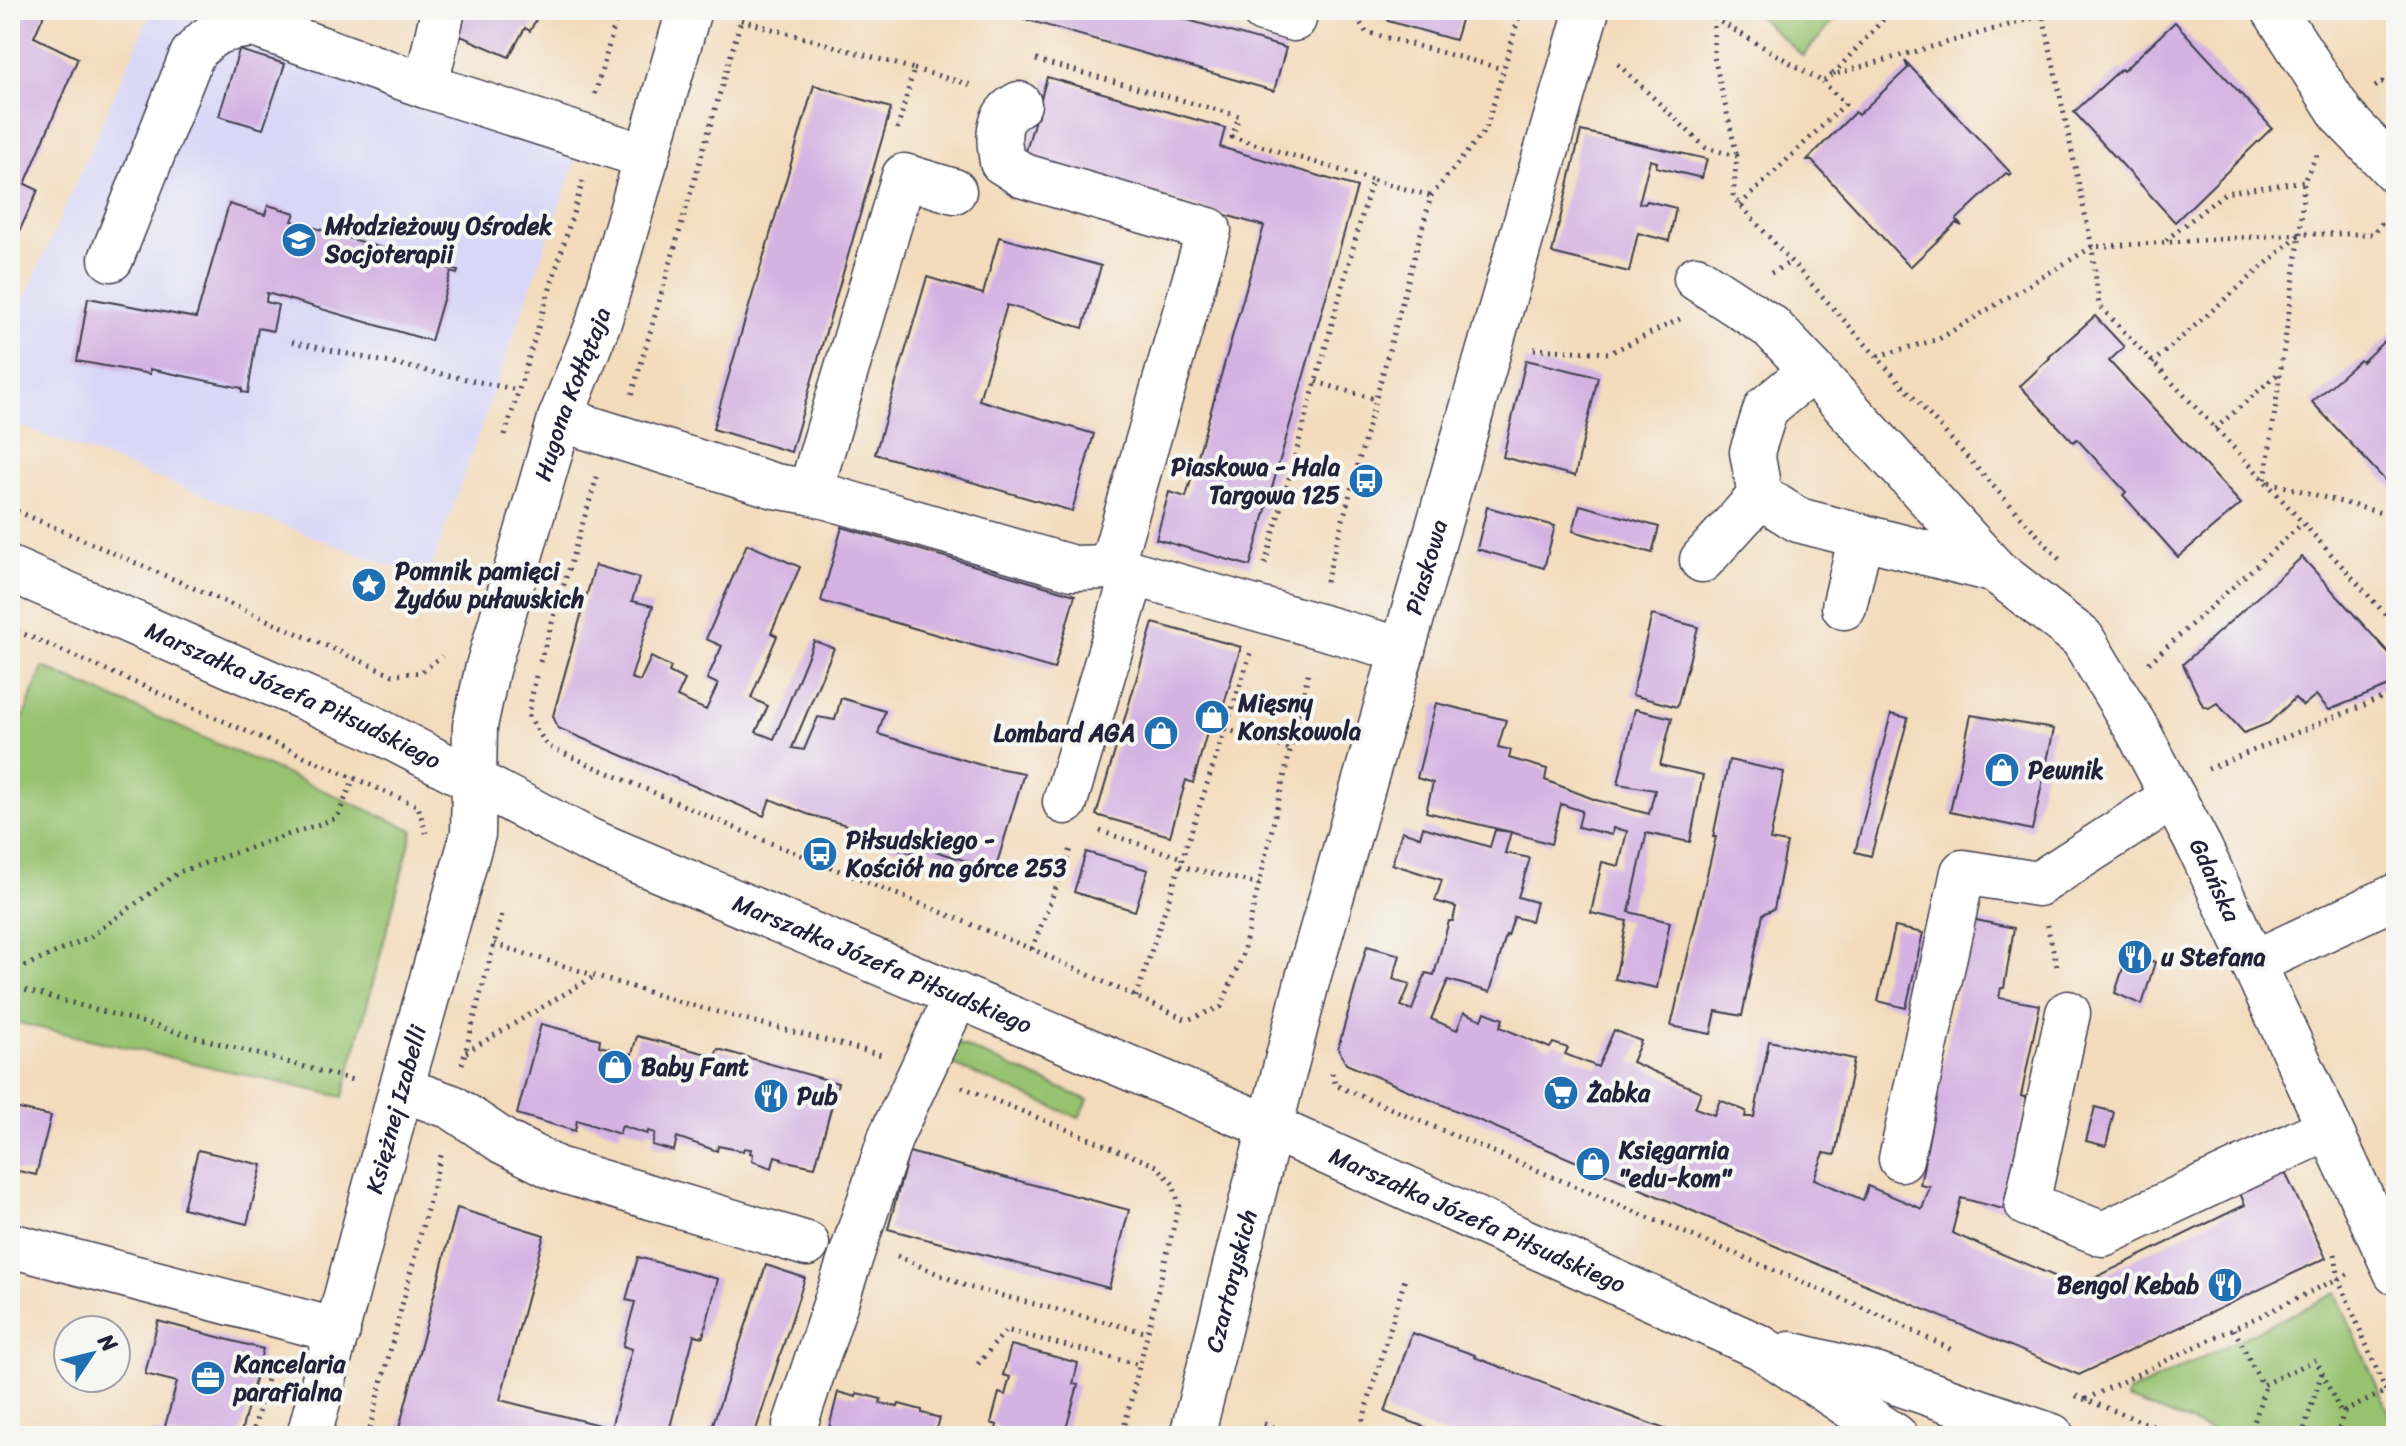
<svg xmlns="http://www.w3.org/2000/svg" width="2406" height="1446" viewBox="0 0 2406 1446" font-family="Sriracha,sans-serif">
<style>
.built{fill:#d8d7f8}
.green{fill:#97c26f;stroke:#5c7255;stroke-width:2}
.building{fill:#d4b3e2}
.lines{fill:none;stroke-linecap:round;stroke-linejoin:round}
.minor-casing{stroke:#413e4e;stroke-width:47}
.major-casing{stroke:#413e4e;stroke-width:47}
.path{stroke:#413e4e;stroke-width:5;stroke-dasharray:2 6;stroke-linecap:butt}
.minor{stroke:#fff;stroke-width:44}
.major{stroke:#fff;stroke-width:44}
.labels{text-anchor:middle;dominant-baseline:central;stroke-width:8;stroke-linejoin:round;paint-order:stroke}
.poi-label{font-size:24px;font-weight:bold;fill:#22223b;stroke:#f6f6f2;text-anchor:start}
.street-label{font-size:24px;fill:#22223b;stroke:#f6f6f2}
</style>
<rect width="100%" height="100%" fill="#f6f6f2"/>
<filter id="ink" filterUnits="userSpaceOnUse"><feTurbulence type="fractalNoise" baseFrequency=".0125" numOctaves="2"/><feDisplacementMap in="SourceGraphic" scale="16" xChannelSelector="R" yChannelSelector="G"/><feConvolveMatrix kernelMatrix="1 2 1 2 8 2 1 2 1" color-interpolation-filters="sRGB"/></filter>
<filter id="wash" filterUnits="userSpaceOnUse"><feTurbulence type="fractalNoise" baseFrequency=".006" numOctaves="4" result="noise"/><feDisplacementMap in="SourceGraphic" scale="32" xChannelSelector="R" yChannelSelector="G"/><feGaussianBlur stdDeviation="1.8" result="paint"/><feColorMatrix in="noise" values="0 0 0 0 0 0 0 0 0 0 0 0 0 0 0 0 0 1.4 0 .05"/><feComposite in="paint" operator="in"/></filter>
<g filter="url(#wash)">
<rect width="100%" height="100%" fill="#f3dbbc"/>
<polygon class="built" points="152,10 272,10 580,148 427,580 10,422 10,332"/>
<g class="green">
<polygon points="1751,10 1843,10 1803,56"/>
<polygon points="43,667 413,830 343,1097 10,1021 10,752"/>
<polygon points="959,1044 1088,1100 1079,1118 944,1061 954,1045"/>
<polygon points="2336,1293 2396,1429 2396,1436 2225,1436 2127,1399 2128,1393"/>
</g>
<g id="blocks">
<g class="building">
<polygon points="10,10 46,10 34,37 78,58 25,184 38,190 10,252"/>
<polygon points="468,10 541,10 530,31 525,28 509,57 456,34"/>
<polygon points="993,10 1153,10 1286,48 1274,91"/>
<polygon points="1391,10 1464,10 1455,40 1388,21"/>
<polygon points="2175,22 2272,128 2175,222 2074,112 2121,69 2123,71"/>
<polygon points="239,50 285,64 263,129 219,116"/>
<polygon points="1905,61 2011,173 2009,175 2006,173 1956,220 1962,226 1956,223 1910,267 1812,161 1807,160 1855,112 1858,115 1908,68"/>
<polygon points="1047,77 1225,128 1220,147 1357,187 1250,566 1156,539 1169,492 1186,497 1264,226 1024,158"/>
<polygon points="814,85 891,108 791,452 713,429"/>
<polygon points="1581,131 1707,159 1702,178 1656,167 1657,162 1650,160 1639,203 1645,204 1647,201 1676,208 1669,241 1638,233 1629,272 1552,253"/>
<polygon points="229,204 265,215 268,205 295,213 292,221 458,271 457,274 451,272 431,341 267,293 266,302 278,305 273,331 258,328 248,393 242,392 242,388 150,369 150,374 77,361 88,298 196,318"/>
<polygon points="999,237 1101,266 1083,328 1007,305 979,400 1094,434 1072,511 875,454 927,277 983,294"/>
<polygon points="2095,316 2124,347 2109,361 2241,504 2178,557 2123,495 2126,492 2077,439 2073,442 2020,386 2050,358 2049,357"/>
<polygon points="2396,330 2396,492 2312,402 2360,360 2362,362"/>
<polygon points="1526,360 1598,377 1575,476 1503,457"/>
<polygon points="1580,505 1659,527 1652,553 1573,531"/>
<polygon points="1487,507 1555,526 1544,568 1477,549"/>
<polygon points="842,527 1075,595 1054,669 821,601"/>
<polygon points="747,544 800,567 771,633 777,636 751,698 768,706 756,732 774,739 814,641 834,648 792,748 804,750 818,717 835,720 841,698 885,711 878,734 981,765 1024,773 995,870 916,845 914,853 884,845 886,836 807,814 770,799 764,816 558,728 553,716 595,565 639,578 632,601 653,606 631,678 640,681 651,657 671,667 669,672 685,680 677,697 706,710 718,684 707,679 722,646 706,639"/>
<polygon points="2302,557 2396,661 2396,683 2329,710 2316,695 2303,706 2295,698 2269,723 2244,733 2217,703 2209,708 2203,706 2183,664"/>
<polygon points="1652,615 1698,627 1677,707 1632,695"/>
<polygon points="1153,623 1241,647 1216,731 1208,729 1193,783 1186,780 1170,836 1096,815"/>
<polygon points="1436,703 1506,720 1498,747 1511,750 1509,758 1547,769 1545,780 1596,800 1649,814 1655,790 1618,784 1635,709 1672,718 1660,765 1703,775 1690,842 1646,833 1646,836 1629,912 1670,922 1657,988 1615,979 1627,921 1591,913 1602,862 1619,866 1627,831 1613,828 1612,835 1578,827 1582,811 1561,804 1551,844 1511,832 1505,853 1530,858 1518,897 1536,902 1531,921 1514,917 1508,936 1506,935 1490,992 1448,980 1431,1019 1457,1030 1464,1012 1482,1020 1485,1012 1503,1019 1500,1027 1550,1048 1553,1043 1568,1048 1565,1054 1598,1067 1614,1030 1641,1041 1632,1062 1701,1092 1695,1108 1714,1115 1720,1100 1746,1111 1745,1117 1754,1117 1769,1041 1854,1059 1835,1155 1824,1153 1814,1179 1863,1200 1868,1186 1922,1209 1930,1187 1920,1185 1971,919 2014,928 2004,988 2001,988 1999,998 2040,1005 2021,1096 2027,1098 2003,1209 1961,1198 1952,1233 2078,1286 2245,1205 2240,1193 2284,1170 2326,1258 2079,1375 1346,1064 1338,1048 1367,946 1400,955 1393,979 1410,984 1401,1006 1412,1010 1426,973 1434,975 1449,921 1453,921 1456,907 1435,901 1442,880 1392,864 1402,831 1420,837 1423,827 1490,847 1495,830 1511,832 1426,812 1433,783 1417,778"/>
<polygon points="1891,714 1908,718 1871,856 1855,852"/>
<polygon points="1971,715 2054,729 2032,830 1950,812"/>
<polygon points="1729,760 1784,772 1770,840 1787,843 1774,909 1763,914 1742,1016 1716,1011 1711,1034 1671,1026 1716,837 1713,837"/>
<polygon points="1086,852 1148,870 1135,911 1074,892"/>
<polygon points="1895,927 1923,933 1906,1008 1878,1001"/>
<polygon points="2130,946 2142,951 2139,957 2155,962 2142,1005 2115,993"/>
<polygon points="541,1024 600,1039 599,1046 632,1054 637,1036 715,1056 718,1049 838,1083 815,1167 781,1160 782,1158 775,1156 772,1168 752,1161 753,1154 750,1153 751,1149 744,1148 743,1151 718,1146 717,1151 677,1137 674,1151 652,1145 655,1133 648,1131 647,1134 622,1126 619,1134 577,1120 575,1131 517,1114"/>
<polygon points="10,1107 51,1116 36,1175 10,1169"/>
<polygon points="2095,1107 2114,1112 2106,1146 2086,1141"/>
<polygon points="198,1150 262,1165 247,1224 183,1208"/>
<polygon points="909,1152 1129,1210 1109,1288 888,1229"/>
<polygon points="457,1208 544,1235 500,1400 611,1428 632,1349 623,1346 635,1302 626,1300 638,1257 718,1279 703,1337 694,1335 669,1431 683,1436 397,1436"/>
<polygon points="766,1265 805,1278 754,1436 709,1436"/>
<polygon points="158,1321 263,1349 240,1436 152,1436 153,1432 163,1434 177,1382 145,1374"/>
<polygon points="1412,1333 1475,1355 1474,1357 1683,1436 1449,1436 1385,1412"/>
<polygon points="1011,1345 1078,1363 1073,1384 1078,1385 1064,1436 995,1436 997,1425 991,1423 999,1393 1005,1395 1010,1377 1003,1375"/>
<polygon points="838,1392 856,1397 857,1393 881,1399 880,1403 898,1407 899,1404 922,1410 922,1413 940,1418 936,1432 948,1436 827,1436"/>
</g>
</g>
</g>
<g filter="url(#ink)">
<use href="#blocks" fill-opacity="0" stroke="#413e4e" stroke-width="2"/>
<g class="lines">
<defs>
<g id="minor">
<polyline points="1263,10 1294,19"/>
<polyline points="2274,10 2344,118 2396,172"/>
<polyline points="426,86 443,10"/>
<path d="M1019 104C995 116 998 139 1002 162L1024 176 1209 230 1111 567"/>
<path d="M111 259 192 55C212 30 224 28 254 25L426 86 647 157"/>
<polyline points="1696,278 1771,327 1812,370"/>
<polyline points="560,419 775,486 810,492 1073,568 1111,567 1403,650"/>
<polyline points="810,492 904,176 954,191"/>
<polyline points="1702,560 1760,496"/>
<path id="s1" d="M1996 571 1798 520 1760 496 1752 452 1766 408 1812 370 1996 571 2082 638 2138 731 2200 848 2396 1272"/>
<polyline points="1844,607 1861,536"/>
<polyline points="1065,802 1133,574"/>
<polyline points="2253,963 2396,896"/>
<polyline points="2068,1013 2027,1204 2103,1234 2329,1128"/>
<polyline points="401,1089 452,1107 504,1142 557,1169 807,1244"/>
<polyline points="1901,1159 1963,872 2038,884 2173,797"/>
<polyline points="10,1245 338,1331"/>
<path id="s2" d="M309 1436 401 1089 473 834 475 726 487 670 560 419 600 319 689 10"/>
<polyline points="796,1436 795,1425 891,1136 957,995"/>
</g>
<g id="major">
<path id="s3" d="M10 569 369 726 590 841 1270 1127 1760 1347 1895 1436"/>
<polyline points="1790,1354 1875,1375 2052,1436"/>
<path id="s4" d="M1192 1436 1308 978 1587 10"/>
</g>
</defs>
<use href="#minor" class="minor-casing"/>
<use href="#major" class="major-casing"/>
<g class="path">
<polyline points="1352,10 1366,32 1503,69"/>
<polyline points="1700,10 1823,82 1832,75 2062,10"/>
<polyline points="1714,10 1714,57 1737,156"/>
<polyline points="2042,10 2092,247 2099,305 2265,481 2396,626"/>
<polyline points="741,20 914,69 896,134"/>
<polyline points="1036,60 1239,116 1232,137 1372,180"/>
<polyline points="1618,64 1706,148 1737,156 1733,197 2059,559"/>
<polyline points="914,69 975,86"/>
<polyline points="1833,74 1892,10"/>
<polyline points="2375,87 2382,82 2396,91"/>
<polyline points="595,94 619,10"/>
<polyline points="2317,155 2304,181 2300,234 2265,481 2396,517"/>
<polyline points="1740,205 1845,104 1823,82"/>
<polyline points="2166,240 2225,193 2304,181"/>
<polyline points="1771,273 1791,262"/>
<polyline points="292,342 517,390"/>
<polyline points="1534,349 1610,353 1680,319"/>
<polyline points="1878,356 1939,339 2092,247 2300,234 2374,234 2387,216"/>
<polyline points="2152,363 2299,235"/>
<polyline points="1316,382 1375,399"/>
<polyline points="632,394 744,10"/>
<polyline points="2215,429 2280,372"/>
<polyline points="505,435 583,181"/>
<polyline points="10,508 393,675 421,672 442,656"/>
<polyline points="1265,564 1372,180 1431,196"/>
<polyline points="1326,582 1431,196 1486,129 1521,10"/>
<polyline points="10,628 418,806 426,833"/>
<polyline points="540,662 597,477"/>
<polyline points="2149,663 2303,523"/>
<polyline points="536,676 528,715 547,746 756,837 1032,949 1187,1020 1221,1007 1242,957 1309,670"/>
<polyline points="1225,729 1290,749"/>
<polyline points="2208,769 2396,692"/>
<polyline points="1100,831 1182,858"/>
<polyline points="1180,866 1259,884"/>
<polyline points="2047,925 2058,970"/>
<polyline points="494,944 683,1003 882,1055"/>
<polyline points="1032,949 1072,846"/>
<polyline points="10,973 90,937 179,872 337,818 354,778"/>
<polyline points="10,986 356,1081"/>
<polyline points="1136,997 1251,652"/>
<polyline points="466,1052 595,976"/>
<polyline points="462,1064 502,914"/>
<polyline points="1332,1073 1335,1085 1880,1315 1954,1351"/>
<polyline points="962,1087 1157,1166 1173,1184 1179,1205 1122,1436"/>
<polyline points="2335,1254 2339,1280 2396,1415"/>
<polyline points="897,1256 968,1287 1148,1333"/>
<polyline points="2234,1329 2262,1385 2316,1360 2341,1413 2386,1391"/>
<polyline points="978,1364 1006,1330 1140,1365"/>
<polyline points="2076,1396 2179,1436"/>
<polyline points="2086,1399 2350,1273"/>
<polyline points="1264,1424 1308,1436"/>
<polyline points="252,1436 272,1360"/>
<polyline points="368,1436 442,1152"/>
<polyline points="1358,1436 1405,1279"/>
<polyline points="2250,1436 2266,1383"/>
<polyline points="2302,1436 2322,1372"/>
<polyline points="2337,1436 2344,1411"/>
</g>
<use href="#minor" class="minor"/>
<use href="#major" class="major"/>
</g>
</g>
<defs>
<symbol id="school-disc" viewBox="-11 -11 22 22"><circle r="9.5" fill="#1f6fb2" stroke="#f6f6f2"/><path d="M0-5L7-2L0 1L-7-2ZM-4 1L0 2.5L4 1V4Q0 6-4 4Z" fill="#fff"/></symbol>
<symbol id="bus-disc" viewBox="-11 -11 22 22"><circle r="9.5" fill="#1f6fb2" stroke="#f6f6f2"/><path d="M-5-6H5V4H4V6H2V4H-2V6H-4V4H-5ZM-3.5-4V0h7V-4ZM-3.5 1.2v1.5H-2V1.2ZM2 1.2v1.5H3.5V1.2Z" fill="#fff"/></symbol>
<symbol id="sight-disc" viewBox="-11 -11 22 22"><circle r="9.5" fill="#1f6fb2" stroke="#f6f6f2"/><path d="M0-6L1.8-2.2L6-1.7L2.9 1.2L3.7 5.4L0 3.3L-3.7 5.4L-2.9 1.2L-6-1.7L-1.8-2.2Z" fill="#fff"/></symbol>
<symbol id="shop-disc" viewBox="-11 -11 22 22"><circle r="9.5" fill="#1f6fb2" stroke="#f6f6f2"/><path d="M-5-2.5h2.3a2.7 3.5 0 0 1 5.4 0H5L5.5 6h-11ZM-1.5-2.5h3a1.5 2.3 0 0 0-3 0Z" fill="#fff"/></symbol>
<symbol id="restaurant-disc" viewBox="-11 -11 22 22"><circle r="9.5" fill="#1f6fb2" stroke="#f6f6f2"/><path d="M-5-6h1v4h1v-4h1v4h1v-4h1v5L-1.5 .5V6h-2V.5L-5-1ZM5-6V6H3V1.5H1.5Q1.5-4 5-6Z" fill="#fff"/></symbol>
<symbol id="supermarket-disc" viewBox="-11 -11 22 22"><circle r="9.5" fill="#1f6fb2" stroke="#f6f6f2"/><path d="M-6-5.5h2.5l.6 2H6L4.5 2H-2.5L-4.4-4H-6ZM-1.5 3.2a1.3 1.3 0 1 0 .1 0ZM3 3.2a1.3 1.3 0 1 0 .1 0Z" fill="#fff"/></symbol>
<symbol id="office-disc" viewBox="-11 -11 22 22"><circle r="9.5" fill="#1f6fb2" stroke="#f6f6f2"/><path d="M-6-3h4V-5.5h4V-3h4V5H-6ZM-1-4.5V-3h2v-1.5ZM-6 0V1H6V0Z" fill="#fff"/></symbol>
</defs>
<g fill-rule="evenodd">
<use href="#school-disc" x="279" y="220" width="40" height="40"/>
<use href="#bus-disc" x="1346" y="461" width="40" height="40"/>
<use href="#sight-disc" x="349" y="565" width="40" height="40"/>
<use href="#shop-disc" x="1192" y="697" width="40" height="40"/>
<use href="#shop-disc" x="1141" y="713" width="40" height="40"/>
<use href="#shop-disc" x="1982" y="750" width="40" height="40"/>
<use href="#bus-disc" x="800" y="834" width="40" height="40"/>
<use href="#restaurant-disc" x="2115" y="937" width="40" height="40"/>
<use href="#shop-disc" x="595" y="1047" width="40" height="40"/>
<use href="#supermarket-disc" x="1541" y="1073" width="40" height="40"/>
<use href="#restaurant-disc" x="751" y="1076" width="40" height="40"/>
<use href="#shop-disc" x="1573" y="1144" width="40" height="40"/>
<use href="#restaurant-disc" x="2205" y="1265" width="40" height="40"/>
<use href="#office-disc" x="188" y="1358" width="40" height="40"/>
</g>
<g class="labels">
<g class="poi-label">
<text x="325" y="226">Młodzieżowy Ośrodek<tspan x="325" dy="28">Socjoterapii</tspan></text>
<text x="1340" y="467" text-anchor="end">Piaskowa - Hala<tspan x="1340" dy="28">Targowa 125</tspan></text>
<text x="395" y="571">Pomnik pamięci<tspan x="395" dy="28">Żydów puławskich</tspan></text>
<text x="1238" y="703">Mięsny<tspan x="1238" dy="28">Konskowola</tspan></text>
<text x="1135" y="733" text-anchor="end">Lombard AGA</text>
<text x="2028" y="770">Pewnik</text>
<text x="846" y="840">Piłsudskiego -<tspan x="846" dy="28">Kościół na górce 253</tspan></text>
<text x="2161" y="957">u Stefana</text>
<text x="641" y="1067">Baby Fant</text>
<text x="1587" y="1093">Żabka</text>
<text x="797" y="1096">Pub</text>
<text x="1619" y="1150">Księgarnia<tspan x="1619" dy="28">"edu-kom"</tspan></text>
<text x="2199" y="1285" text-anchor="end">Bengol Kebab</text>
<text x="234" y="1364">Kancelaria<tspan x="234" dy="28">parafialna</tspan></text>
</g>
<g class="street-label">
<text stroke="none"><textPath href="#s2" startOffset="1078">Hugona Kołłątaja</textPath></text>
<text stroke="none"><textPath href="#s4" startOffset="900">Piaskowa</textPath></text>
<text stroke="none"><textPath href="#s3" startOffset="310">Marszałka Józefa Piłsudskiego</textPath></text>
<text stroke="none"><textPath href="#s1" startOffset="1058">Gdańska</textPath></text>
<text stroke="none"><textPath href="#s3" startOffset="958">Marszałka Józefa Piłsudskiego</textPath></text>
<text stroke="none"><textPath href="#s2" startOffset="338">Księżnej Izabelli</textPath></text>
<text stroke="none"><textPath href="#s3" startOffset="1606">Marszałka Józefa Piłsudskiego</textPath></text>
<text stroke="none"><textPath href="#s4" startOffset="160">Czartoryskich</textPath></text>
</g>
</g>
<rect width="2406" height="1446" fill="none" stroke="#f6f6f2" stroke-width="40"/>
<g transform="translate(92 1354) rotate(55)"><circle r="38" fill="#f6f6f2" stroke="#a1a1a9" stroke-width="2"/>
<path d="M0-6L14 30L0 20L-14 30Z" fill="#1f6fb2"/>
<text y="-12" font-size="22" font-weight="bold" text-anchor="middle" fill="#22223b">N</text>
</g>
</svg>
